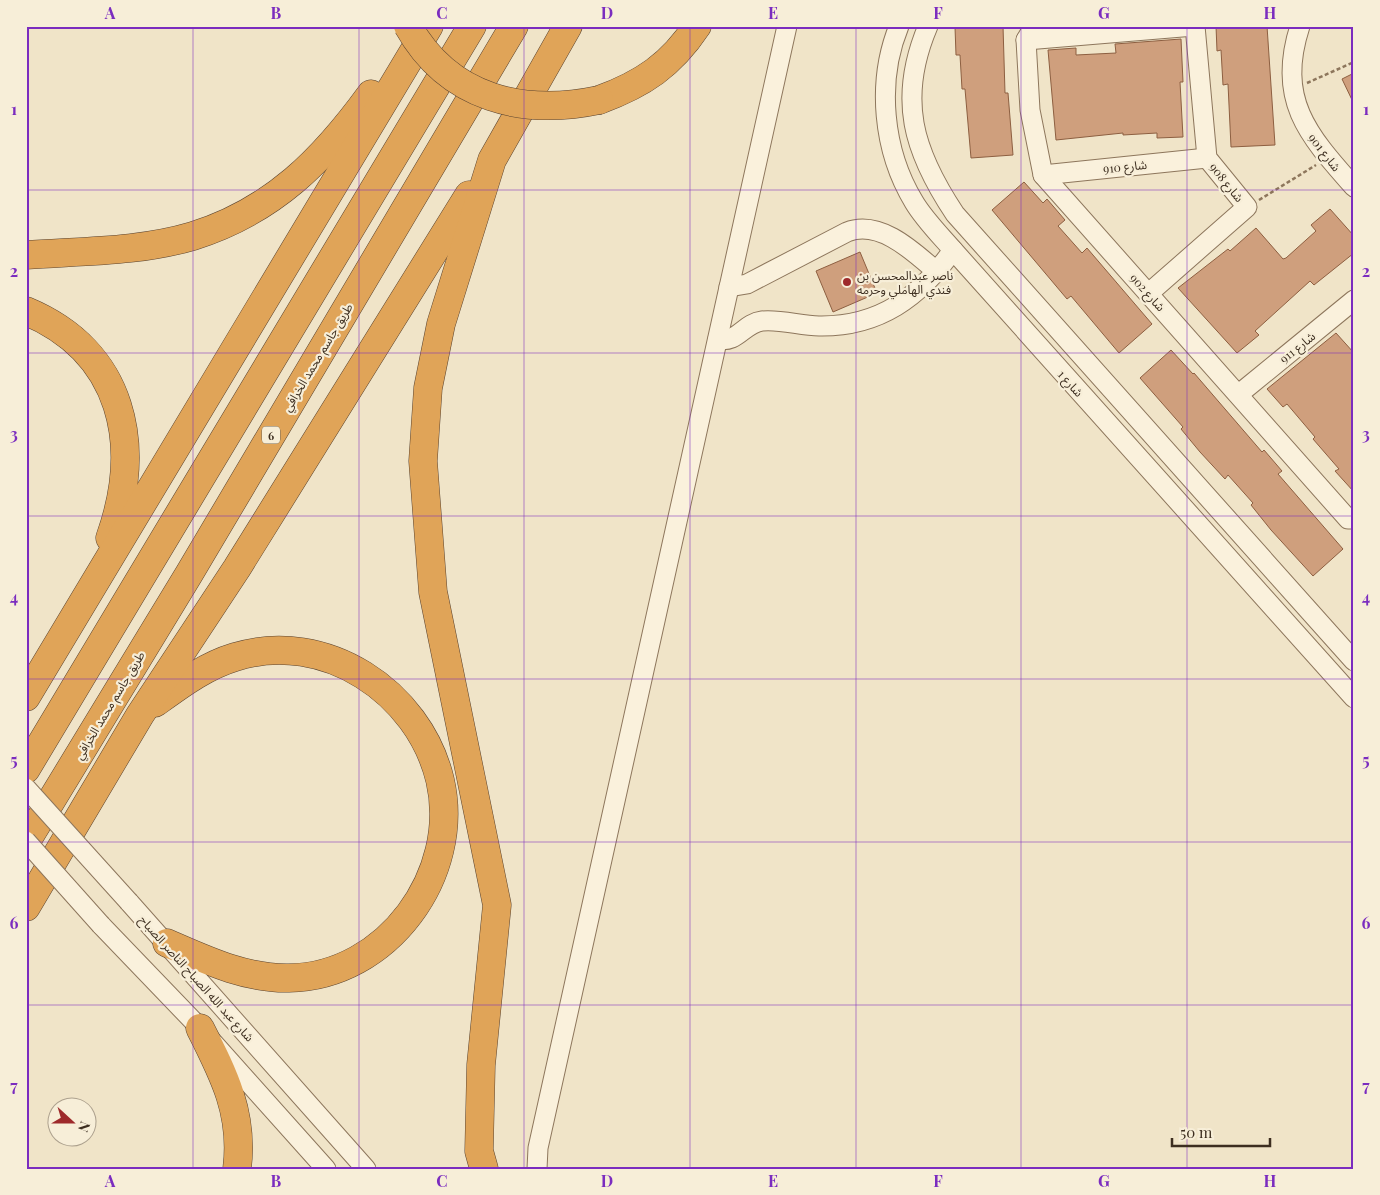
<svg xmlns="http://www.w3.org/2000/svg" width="1380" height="1195" viewBox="0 0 1380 1195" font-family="'Playfair Display','Noto Sans Arabic',serif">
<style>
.building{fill:#cf9f7d;stroke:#8d5f41}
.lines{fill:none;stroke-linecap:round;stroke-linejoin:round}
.minor-casing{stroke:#8d765c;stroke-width:21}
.highway-casing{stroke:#5b4430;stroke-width:29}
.path{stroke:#8d765c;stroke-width:2.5;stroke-dasharray:4 2.5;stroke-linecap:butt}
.minor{stroke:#faf1dc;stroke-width:19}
.highway{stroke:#e0a458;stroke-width:28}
.minor-bridge-casing{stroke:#8d765c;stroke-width:21;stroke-linecap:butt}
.highway-bridge-casing{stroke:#5b4430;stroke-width:29;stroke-linecap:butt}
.minor-bridge{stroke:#faf1dc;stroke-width:19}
.highway-bridge{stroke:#e0a458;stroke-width:28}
.grid{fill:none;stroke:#7b2cbf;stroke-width:1;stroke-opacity:0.55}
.poi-dot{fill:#9e2a2b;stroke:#f7eed8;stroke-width:2}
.labels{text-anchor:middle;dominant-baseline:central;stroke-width:4.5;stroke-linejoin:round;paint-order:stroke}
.shield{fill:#f7eed8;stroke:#756857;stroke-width:1}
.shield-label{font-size:11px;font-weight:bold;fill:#3d2e20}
.street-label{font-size:12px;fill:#3d2e20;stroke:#f7eed8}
.poi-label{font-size:12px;fill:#3d2e20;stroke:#f7eed8;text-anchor:start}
.neatline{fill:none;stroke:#7b2cbf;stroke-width:2}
.grid-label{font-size:16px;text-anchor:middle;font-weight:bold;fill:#7b2cbf}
</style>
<rect width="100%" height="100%" fill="#f0e4c8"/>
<g class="building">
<polygon points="1003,26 1005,93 1008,93 1013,155 971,158 965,89 962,89 960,55 956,55 955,27"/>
<polygon points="1216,26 1267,26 1275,145 1231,147 1228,84 1223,85 1221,50 1217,51"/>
<polygon points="1181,39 1183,82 1180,82 1183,137 1157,138 1157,133 1123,135 1123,133 1056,140 1048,50 1076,48 1076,55 1116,53 1115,44"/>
<polygon points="1354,73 1354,104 1342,79"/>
<polygon points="1024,182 1043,203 1047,199 1065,220 1058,226 1082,253 1087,248 1152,324 1119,353 1071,296 1067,299 992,210"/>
<polygon points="1330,209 1354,236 1354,253 1314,285 1310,281 1255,331 1259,335 1237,353 1178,288 1228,249 1230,251 1256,228 1283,259 1286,258 1316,231 1311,225"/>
<polygon points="860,252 877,293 833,312 816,271"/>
<polygon points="1336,333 1354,353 1354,492 1335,471 1339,469 1313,439 1315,437 1287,404 1283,407 1267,389"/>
<polygon points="1171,350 1193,374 1194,373 1262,452 1264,450 1282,471 1278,474 1343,549 1313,576 1271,530 1251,505 1253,503 1228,475 1225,479 1200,452 1181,429 1183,427 1140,378"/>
</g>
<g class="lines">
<defs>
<g id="minor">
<path d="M899 26C876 82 883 151 914 202 924 219 940 235 953 250L1354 698"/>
<path d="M928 26C897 99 913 151 955 214L1354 661"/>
<polyline points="1034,26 1026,40 1030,110 1043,175 1348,519 1354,519"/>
<path d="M1300 26C1276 100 1308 135 1354 187"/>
<polyline points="1026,40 1194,26"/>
<polyline points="1043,175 1207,158"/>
<path d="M729 287 747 284 847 232C880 219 914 252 937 272"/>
<polyline points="1149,293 1247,207 1207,158 1195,26"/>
<path d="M718 339C737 344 744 323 762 321 781 319 801 326 819 326 879 327 920 297 953 250"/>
<polyline points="1239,394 1354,300"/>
<polyline points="129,902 366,1169"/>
<polyline points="101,925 200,1028 326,1169"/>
<polyline points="537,1169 538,1148 787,26"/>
</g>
<g id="highway">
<path d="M599 100C643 84 671 65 697 26"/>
<path d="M26 255C81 251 140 252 193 236 273 211 323 160 371 94"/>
<path d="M26 311C124 352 143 445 110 538"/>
<polyline points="26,697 429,26"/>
<path d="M155 703C180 685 205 666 235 657 325 629 419 692 440 780 462 874 387 977 289 978 246 979 206 960 167 943"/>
<polyline points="26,769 472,26"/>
<polyline points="26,842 189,574 514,26"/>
<polyline points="26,907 140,715 237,568 469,195"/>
<path d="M200 1028C224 1075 244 1114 237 1169"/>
<polyline points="484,1169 479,1151 481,1065 497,905 433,592 423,461 428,388 441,324 492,160 568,26"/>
</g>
</defs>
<use href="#minor" class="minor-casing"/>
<use href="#highway" class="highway-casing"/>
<g class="path">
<polyline points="1307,83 1354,62"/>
<polyline points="1259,200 1316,165"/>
</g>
<use href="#minor" class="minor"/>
<use href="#highway" class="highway"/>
<defs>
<g id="minor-bridge">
<polyline points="26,788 129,902"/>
<polyline points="26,841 101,925"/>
</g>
<path id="highway-bridge" d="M408 26C449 99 523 116 599 100"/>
</defs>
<use href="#minor-bridge" class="minor-bridge-casing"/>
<use href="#highway-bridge" class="highway-bridge-casing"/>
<use href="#minor-bridge" class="minor-bridge"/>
<use href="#highway-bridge" class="highway-bridge"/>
</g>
<path class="grid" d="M193 26V1169M359 26V1169M524 26V1169M690 26V1169M856 26V1169M1021 26V1169M1187 26V1169M26 190H1354M26 353H1354M26 516H1354M26 679H1354M26 842H1354M26 1005H1354"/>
<circle class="poi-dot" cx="847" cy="282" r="5"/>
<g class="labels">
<rect class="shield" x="262" y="426.5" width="18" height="17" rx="4"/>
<g class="shield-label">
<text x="271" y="435">6</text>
</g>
<g class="street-label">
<text transform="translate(1325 152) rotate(52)">شارع 901</text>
<text transform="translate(1125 166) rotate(-6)">شارع 910</text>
<text transform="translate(1227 182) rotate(51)">شارع 908</text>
<text transform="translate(1148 292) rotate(48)">شارع 902</text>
<text transform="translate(1297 347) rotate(-39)">شارع 911</text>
<text transform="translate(317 357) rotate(-59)">طريق جاسم محمد الخرافي</text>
<text transform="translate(1071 383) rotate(48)">شارع 1</text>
<text transform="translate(109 705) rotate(-59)">طريق جاسم محمد الخرافي</text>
<text transform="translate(197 978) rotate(48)">شارع عبد الله الصباح الناصر الصباح</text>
</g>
<g class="poi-label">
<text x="857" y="275">ناصر عبدالمحسن بن<tspan x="857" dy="14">فندي الهاملي وحرمه</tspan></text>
</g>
</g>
<rect width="1380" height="1195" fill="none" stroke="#f7eed8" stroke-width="55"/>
<g transform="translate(72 1122) rotate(111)"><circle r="24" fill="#f7eed8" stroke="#ada18e"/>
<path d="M0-4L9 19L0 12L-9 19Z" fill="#9e2a2b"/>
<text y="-8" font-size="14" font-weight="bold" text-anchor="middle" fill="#3d2e20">N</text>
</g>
<path d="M1172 1138v8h98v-8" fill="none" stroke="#3d2e20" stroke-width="2.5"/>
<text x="1180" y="1138" font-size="15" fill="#3d2e20" stroke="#f7eed8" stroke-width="4" paint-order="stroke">50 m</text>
<rect x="28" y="28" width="1324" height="1140" class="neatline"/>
<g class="grid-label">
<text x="110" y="19">A</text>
<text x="276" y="19">B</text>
<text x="442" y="19">C</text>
<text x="607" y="19">D</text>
<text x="773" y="19">E</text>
<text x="938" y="19">F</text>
<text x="1104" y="19">G</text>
<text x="1270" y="19">H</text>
<text x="14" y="115">1</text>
<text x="1366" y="115">1</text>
<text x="14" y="277">2</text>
<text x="1366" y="277">2</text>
<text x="14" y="440">3</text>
<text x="1366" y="440">3</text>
<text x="14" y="603">4</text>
<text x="1366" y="603">4</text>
<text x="14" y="766">5</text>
<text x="1366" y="766">5</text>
<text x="14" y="929">6</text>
<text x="1366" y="929">6</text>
<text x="14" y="1092">7</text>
<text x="1366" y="1092">7</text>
<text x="110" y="1187">A</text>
<text x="276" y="1187">B</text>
<text x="442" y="1187">C</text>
<text x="607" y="1187">D</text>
<text x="773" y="1187">E</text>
<text x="938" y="1187">F</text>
<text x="1104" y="1187">G</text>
<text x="1270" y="1187">H</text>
</g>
</svg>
